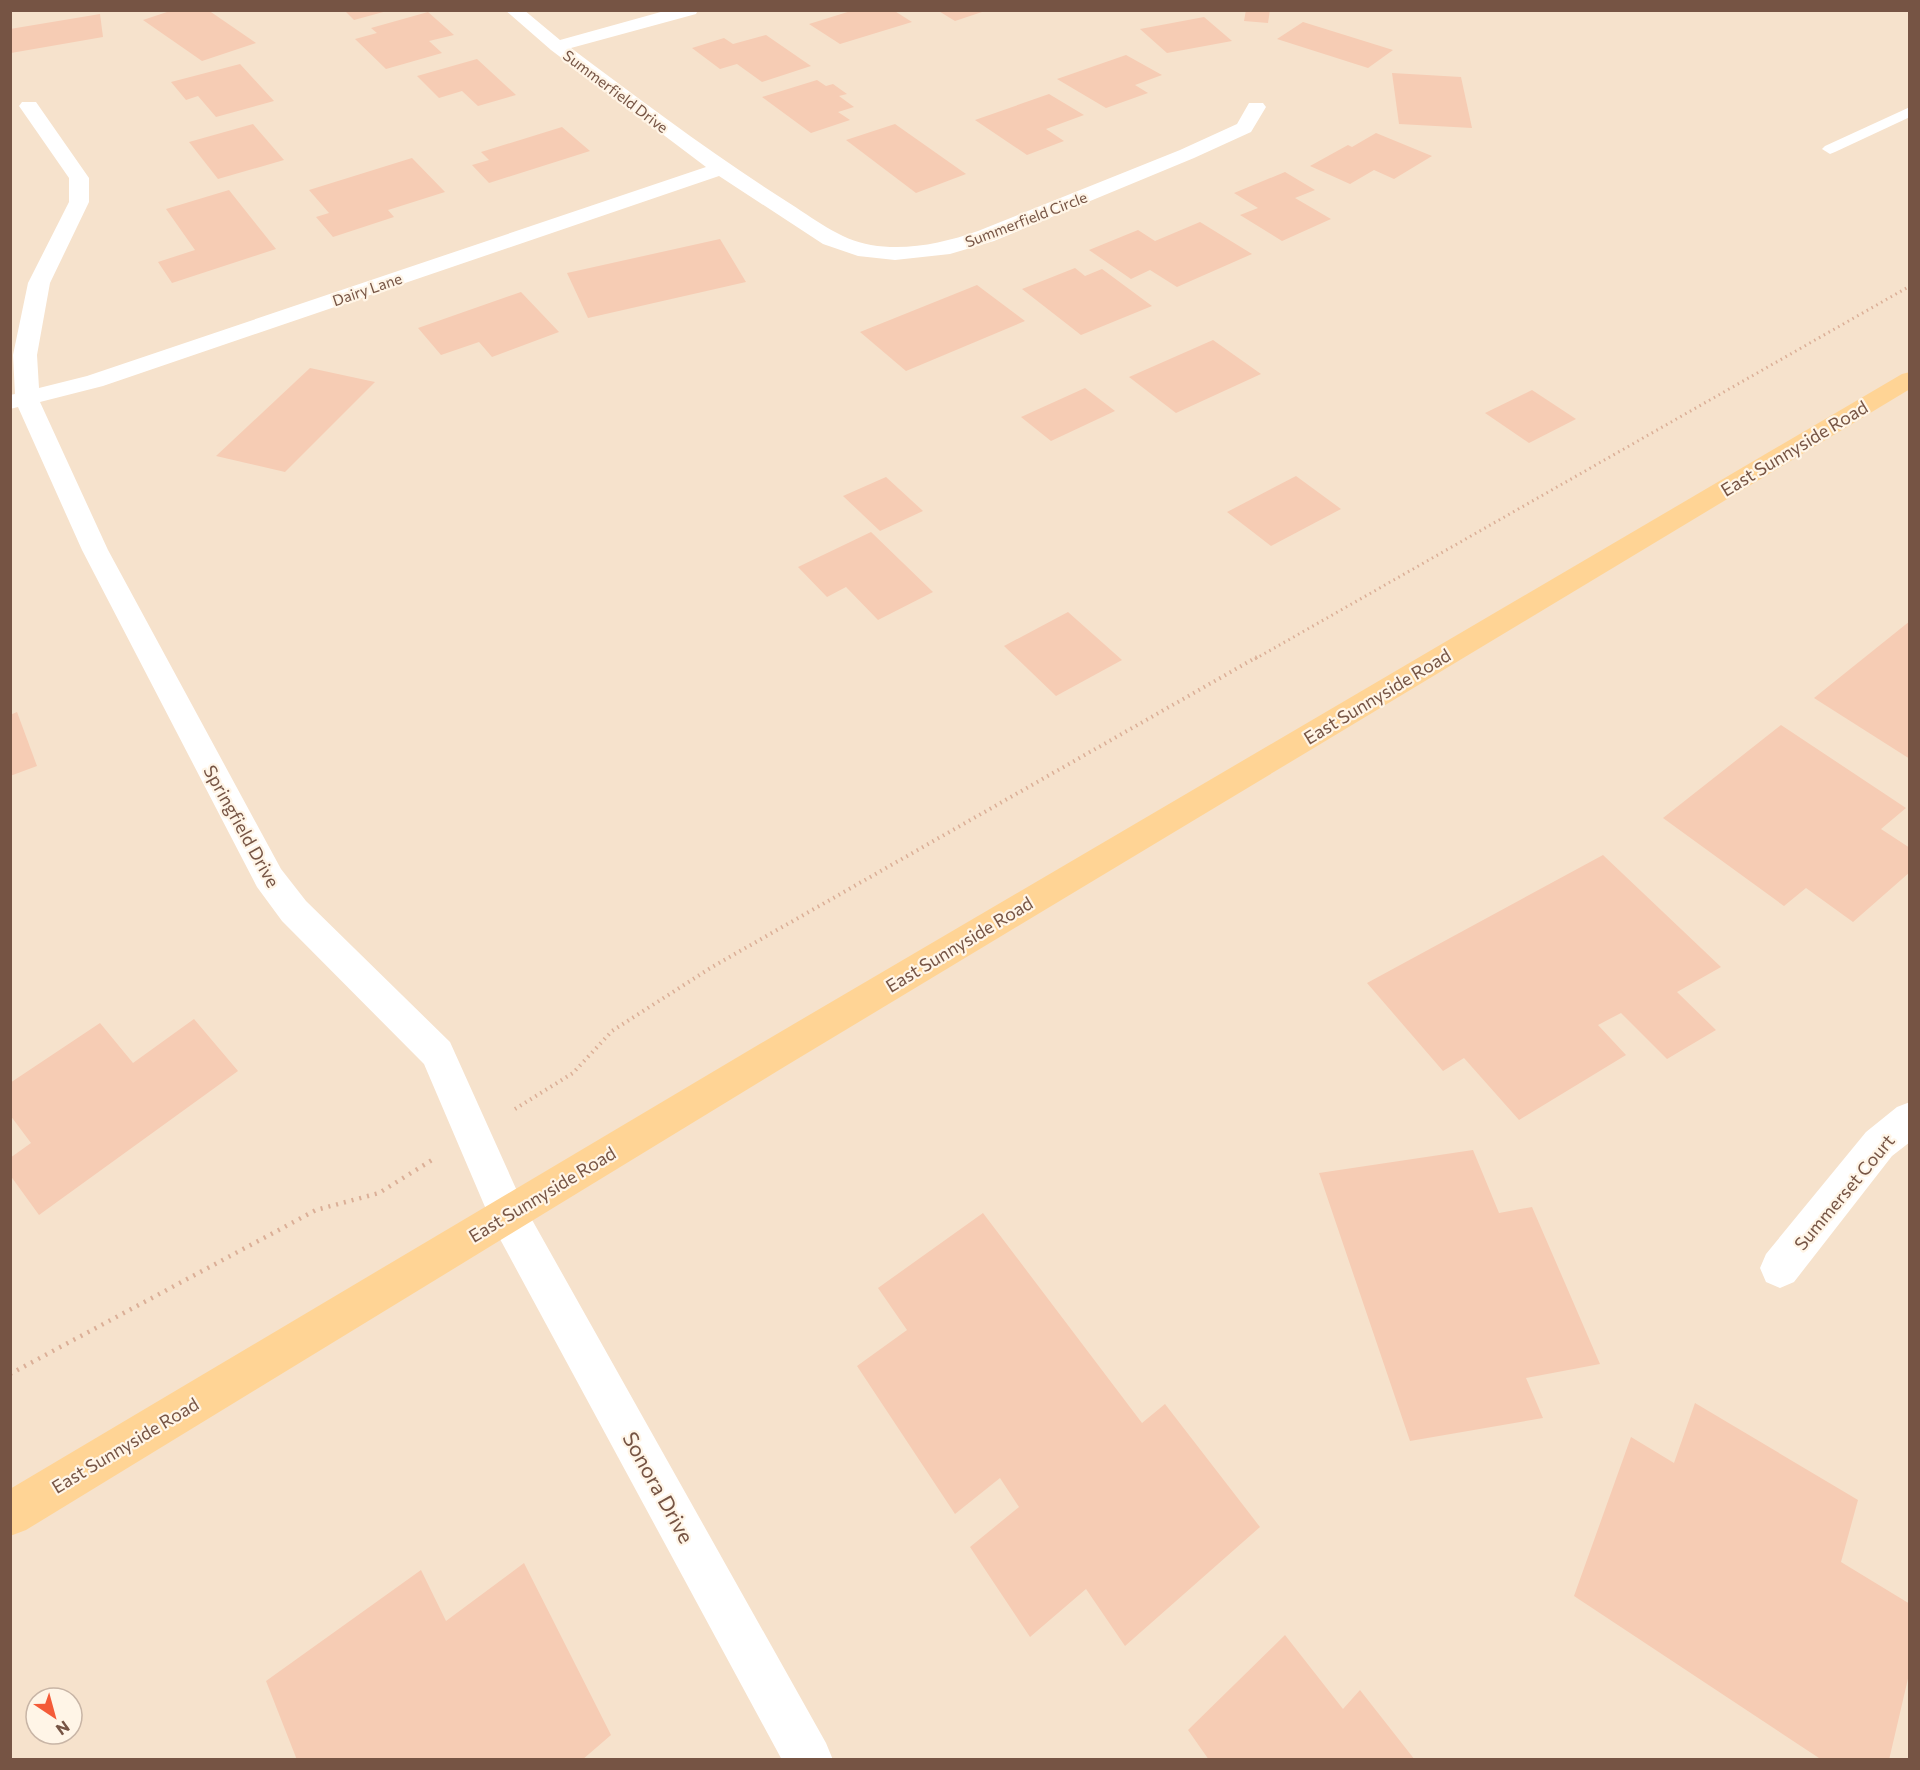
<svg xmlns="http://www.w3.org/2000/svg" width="1920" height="1770" viewBox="0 0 1920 1770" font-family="Commissioner,sans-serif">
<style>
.residential{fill:#f6e2cc;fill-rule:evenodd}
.building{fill:#f6ccb4}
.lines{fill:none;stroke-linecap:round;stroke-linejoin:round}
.path-far2{stroke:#dbaf97;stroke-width:3;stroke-dasharray:1.5 4;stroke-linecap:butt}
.path-far1{stroke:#dbaf97;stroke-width:4;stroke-dasharray:1.5 4.5;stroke-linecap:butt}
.path{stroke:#dbaf97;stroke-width:4.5;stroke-dasharray:2 6;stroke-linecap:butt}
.lane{fill:#fff;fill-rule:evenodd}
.street{fill:#fff;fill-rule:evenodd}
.primary{fill:#ffd495;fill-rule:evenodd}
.labels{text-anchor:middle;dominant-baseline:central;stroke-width:4.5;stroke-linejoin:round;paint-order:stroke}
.far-street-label{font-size:15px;fill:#765444;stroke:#fff5e7}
.street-label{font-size:18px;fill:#765444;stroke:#fff5e7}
.near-street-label{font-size:21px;fill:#765444;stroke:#fff5e7}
</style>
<rect width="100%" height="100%" fill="#fef1de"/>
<path class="residential" d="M11 11H1909V1759L11 1760ZM36 1698H72V1734H36Z"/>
<g class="building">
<polygon points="173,10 208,10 256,43 202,61 143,20"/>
<polygon points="344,10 387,10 387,11 354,20"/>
<polygon points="854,10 893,10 912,22 840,44 809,24"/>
<polygon points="937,10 985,10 985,11 955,21"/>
<polygon points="1246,10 1270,10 1268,23 1244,21"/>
<polygon points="428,12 454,35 429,41 442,53 386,69 355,39 377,33 371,28"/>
<polygon points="100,14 103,37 11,53 10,29"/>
<polygon points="1204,17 1232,41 1167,53 1140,29"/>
<polygon points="1303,22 1393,50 1368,68 1277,39"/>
<polygon points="766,35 811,66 762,82 737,64 720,69 692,48 724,38 733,44"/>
<polygon points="1126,55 1162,75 1135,85 1148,93 1106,108 1057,79"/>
<polygon points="477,59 516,95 478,106 462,91 439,98 417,76"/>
<polygon points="240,64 274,101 216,117 198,96 186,100 171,82"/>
<polygon points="1392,73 1461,77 1472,128 1399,124"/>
<polygon points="817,80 826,86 833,84 847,94 839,96 854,107 838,112 850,120 811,133 762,97"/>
<polygon points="1049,94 1084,115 1046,129 1064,141 1027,155 975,120"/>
<polygon points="253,124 284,160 218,179 189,142"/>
<polygon points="895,124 966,174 916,193 846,140"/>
<polygon points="562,127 590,151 489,183 472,165 489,160 481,152"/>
<polygon points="1376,133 1432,156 1394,179 1374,170 1350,184 1310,166 1348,145 1352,147"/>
<polygon points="412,158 445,192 388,210 394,217 333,237 316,217 329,213 309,190"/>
<polygon points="1285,172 1315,190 1295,198 1331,219 1282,241 1240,215 1258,208 1234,193"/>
<polygon points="229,190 276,249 172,283 158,262 195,250 166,209"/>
<polygon points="1200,222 1252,254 1177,287 1150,270 1131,279 1089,250 1138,230 1155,241"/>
<polygon points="720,239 746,282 588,318 567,273"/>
<polygon points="1075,268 1085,276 1102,269 1152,306 1081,335 1022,289"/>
<polygon points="977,285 1025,321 906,371 860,332"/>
<polygon points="521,292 559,332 492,357 479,342 441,355 418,328"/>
<polygon points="1213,340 1261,374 1176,413 1129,377"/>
<polygon points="310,368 375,382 285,472 216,456"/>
<polygon points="1085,388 1115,411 1051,441 1021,417"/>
<polygon points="1532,390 1576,419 1529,443 1485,413"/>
<polygon points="1296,476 1341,509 1271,546 1227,512"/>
<polygon points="886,477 923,511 880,531 843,496"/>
<polygon points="871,532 933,592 878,620 846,587 827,597 798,567"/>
<polygon points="1068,612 1122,660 1056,696 1004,646"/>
<polygon points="1910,621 1910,759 1814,698"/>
<polygon points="17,712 37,766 10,776 10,715"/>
<polygon points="1781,725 1906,808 1881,829 1910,848 1910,872 1853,922 1806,888 1784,906 1663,818"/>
<polygon points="1603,855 1721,967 1677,992 1716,1030 1667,1059 1621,1013 1598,1025 1626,1055 1519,1120 1464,1058 1443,1071 1367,983"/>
<polygon points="194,1019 238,1071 39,1215 10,1175 10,1158 31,1143 10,1115 10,1083 100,1023 133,1063"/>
<polygon points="1473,1150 1499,1213 1532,1207 1600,1364 1526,1378 1543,1418 1410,1441 1319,1173"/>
<polygon points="983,1213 1142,1423 1165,1404 1260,1527 1125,1646 1086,1589 1030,1637 970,1547 1019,1507 1000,1478 955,1514 857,1366 907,1330 878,1288"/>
<polygon points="1695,1403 1858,1500 1841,1562 1910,1604 1910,1670 1889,1760 1822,1760 1574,1596 1631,1437 1674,1463"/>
<polygon points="524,1563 611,1735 582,1760 297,1760 266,1681 421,1570 446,1621"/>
<polygon points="1285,1635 1343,1709 1360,1690 1415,1760 1209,1760 1188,1730"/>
</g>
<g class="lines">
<polyline class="path-far2" points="1255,659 1910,286"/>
<polyline class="path-far1" points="515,1109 573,1073 612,1031 712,967 1257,657"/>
<polyline class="path" points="10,1374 316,1210 379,1193 432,1160"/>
<polygon class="lane" points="1910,107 1910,117 1835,152 1830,154 1822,149 1825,146"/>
<g class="street">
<path d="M505 10H524L560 40 668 10H698L696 14 571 48C642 101 712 154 786 201 813 218 840 240 871 245 907 251 944 243 978 231L1180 150 1237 124 1249 103H1263L1266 107 1251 132 1194 158 994 241 950 254 895 260 858 256 823 244 719 176 103 386 40 402 108 550 281 869 306 901 450 1042 522 1202 826 1743 833 1760H782L494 1228 424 1064 282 921 257 887 82 550 18 407 10 409V395L15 394 13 355 28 283 69 202V178L19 106 22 102H36L89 178V202L50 283 37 355 39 388 87 376 706 167 551 50Z"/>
<polygon points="1910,1102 1910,1142 1892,1156 1794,1282 1780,1288 1766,1282 1760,1268 1766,1254 1866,1132 1897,1107"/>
</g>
<polygon class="primary" points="1910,372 1910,389 784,1067 26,1530 10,1536 10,1489 758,1045 1902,374"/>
</g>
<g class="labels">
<g class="far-street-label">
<text transform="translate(616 91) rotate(37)">Summerfield Drive</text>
<text transform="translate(1026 219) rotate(-21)">Summerfield Circle</text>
<text transform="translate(367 289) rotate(-19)">Dairy Lane</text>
</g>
<g class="street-label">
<text transform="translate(1794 448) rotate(-31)">East Sunnyside Road</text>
<text transform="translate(1377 696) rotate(-31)">East Sunnyside Road</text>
<text transform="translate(242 826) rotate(61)">Springfield Drive</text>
<text transform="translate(959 944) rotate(-31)">East Sunnyside Road</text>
<text transform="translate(1844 1192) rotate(-50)">Summerset Court</text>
<text transform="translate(542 1194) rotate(-31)">East Sunnyside Road</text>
<text transform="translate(125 1445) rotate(-31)">East Sunnyside Road</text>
</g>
<g class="near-street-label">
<text transform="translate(659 1487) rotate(61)">Sonora Drive</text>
</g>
</g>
<rect width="1920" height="1770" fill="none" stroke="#765444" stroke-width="24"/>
<g transform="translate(54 1716) rotate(144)"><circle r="28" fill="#fff5e7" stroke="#c8b5a6" stroke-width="1.5"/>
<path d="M0-4.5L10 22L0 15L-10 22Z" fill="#f45b38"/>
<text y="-9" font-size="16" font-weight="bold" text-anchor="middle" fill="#765444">N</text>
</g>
</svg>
